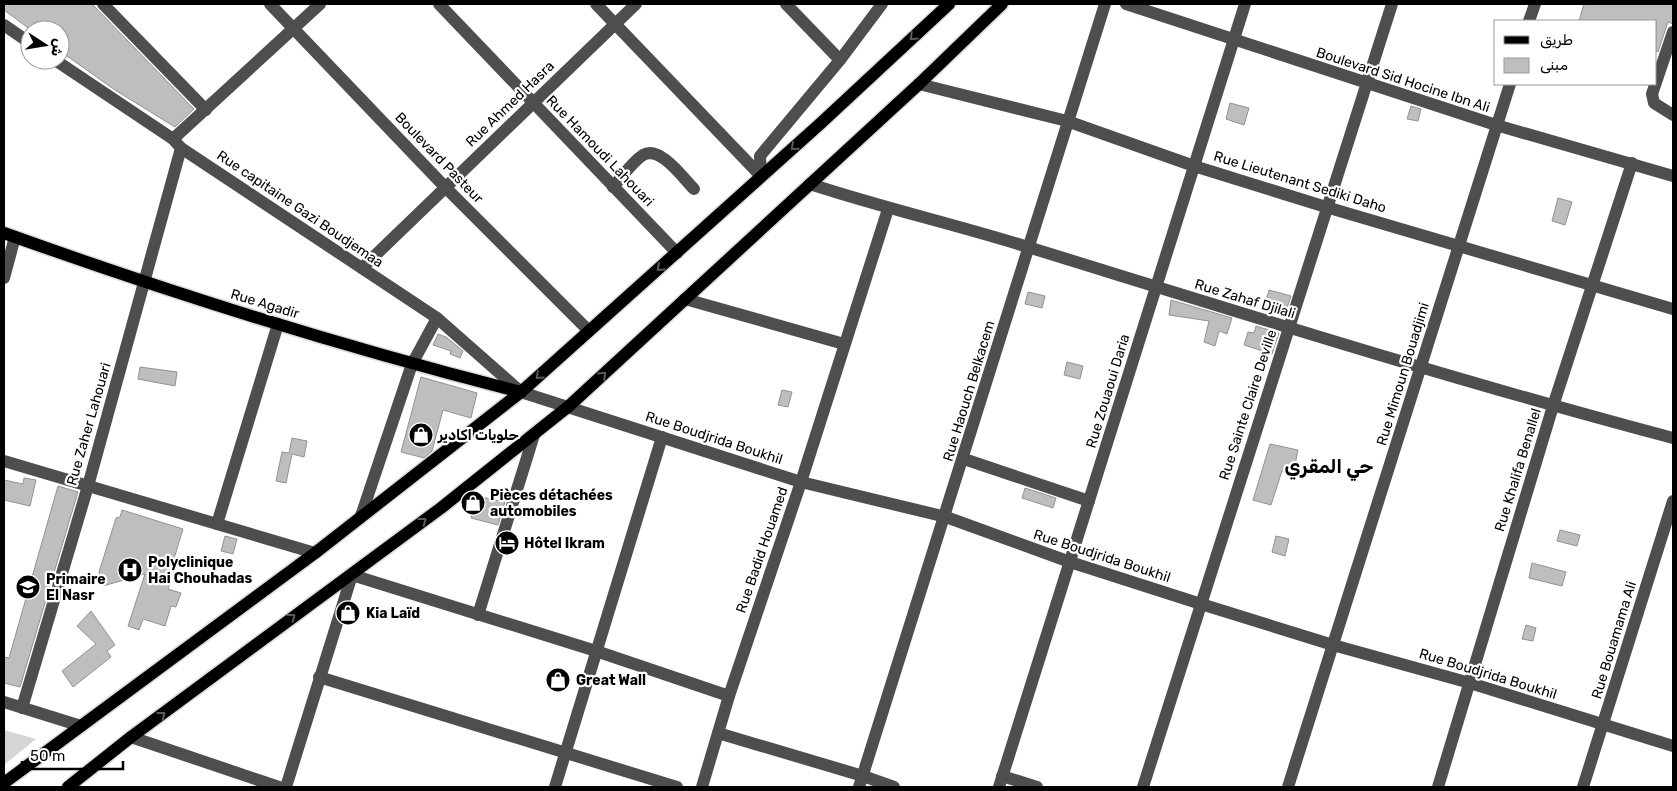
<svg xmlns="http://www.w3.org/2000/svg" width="1677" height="791" viewBox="0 0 1677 791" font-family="Rubik,Cairo,sans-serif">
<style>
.green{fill:#d5d5d5}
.building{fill:#bebebe;stroke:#929292}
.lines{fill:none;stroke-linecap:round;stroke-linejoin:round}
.major-casing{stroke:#dbdbdb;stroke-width:15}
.minor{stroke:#4e4e4e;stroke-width:12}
.major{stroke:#000;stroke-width:12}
.oneway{stroke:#595959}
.labels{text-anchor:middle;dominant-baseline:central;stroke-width:4.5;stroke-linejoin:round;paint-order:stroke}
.street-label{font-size:14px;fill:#000;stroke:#fff}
.poi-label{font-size:14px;font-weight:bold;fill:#000;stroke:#fff;text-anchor:start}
.district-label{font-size:19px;font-weight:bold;fill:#000;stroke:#fff}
</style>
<rect width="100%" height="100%" fill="#fff"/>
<polygon class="green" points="4,730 36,739 4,765"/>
<g class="building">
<polygon points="4,4 92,4 194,109 175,127 115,90 60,51 60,30 31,30 4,10"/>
<polygon points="1584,4 1673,4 1673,24 1668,22 1658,52 1656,51 1656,21 1579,21"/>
<polygon points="1230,103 1249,108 1244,125 1226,119"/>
<polygon points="1411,106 1421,109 1418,121 1407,119"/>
<polygon points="1558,198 1572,202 1565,225 1552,221"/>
<polygon points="1269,290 1291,296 1284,317 1263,311"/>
<polygon points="1028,292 1045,296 1042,308 1025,304"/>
<polygon points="1171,300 1232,318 1227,334 1219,331 1215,346 1204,342 1209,321 1169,315"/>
<polygon points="1256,326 1279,333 1272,354 1244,345 1248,332 1254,333"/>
<polygon points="438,334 446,337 463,351 460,358 450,354 451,351 433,345"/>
<polygon points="1067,362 1083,366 1080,379 1064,375"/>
<polygon points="140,367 177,372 175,386 138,379"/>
<polygon points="421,377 477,393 471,418 443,410 432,451 424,458 401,452"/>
<polygon points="782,390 792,392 788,407 778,405"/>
<polygon points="292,438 307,441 304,457 292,454 286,483 276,481 282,452 289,453"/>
<polygon points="1270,444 1298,450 1293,474 1282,471 1271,505 1253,500"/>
<polygon points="24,478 36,480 30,506 4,500 4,480 23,484"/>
<polygon points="58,486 78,492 20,687 4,683 4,657 9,658"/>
<polygon points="1025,488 1056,498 1053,508 1022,498"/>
<polygon points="476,496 505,502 498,525 471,518"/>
<polygon points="122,510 183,529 168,578 172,579 168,589 181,593 176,607 171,606 165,626 143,619 139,630 128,626 145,574 103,586 99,572 116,518 120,517"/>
<polygon points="1560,530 1580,535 1577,546 1557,541"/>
<polygon points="225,536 237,539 233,554 221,551"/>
<polygon points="1276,536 1289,539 1285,556 1272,552"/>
<polygon points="1532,563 1566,572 1562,586 1529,578"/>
<polygon points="91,611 115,645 107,651 111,657 73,687 62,671 96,644 77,626"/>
<polygon points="1526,625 1536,628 1533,641 1522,639"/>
</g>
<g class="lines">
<defs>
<g id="major">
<path d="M4 233C174 294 346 348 521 392"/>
<polyline points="4,783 315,553 521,392 821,123 949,4"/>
<polyline points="68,787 131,737 441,508 569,406 919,84 1002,4"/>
</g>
</defs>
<use href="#major" class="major-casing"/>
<g class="minor">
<polyline points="103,4 206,110"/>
<polyline points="270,4 445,187 589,331"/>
<polyline points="439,4 677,253"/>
<polyline points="596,4 761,176"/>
<polyline points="786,4 840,60"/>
<polyline points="1126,4 1496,125 1673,176"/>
<polyline points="1529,21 1535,4"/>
<polyline points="4,25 30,43"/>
<polyline points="1673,32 1652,94 1654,103 1673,115"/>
<polyline points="55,60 173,139 181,148 437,318 521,392 801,482 946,517 1070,562 1201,604 1333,645 1470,683 1673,746"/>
<polyline points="919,84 1067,121 1194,166 1326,207 1673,309"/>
<polyline points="173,139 320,4"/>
<polyline points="761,176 760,156 840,60 882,4"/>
<path d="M810 184C883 208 958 225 1031 248 1245 314 1457 381 1673 438"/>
<path d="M613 187C622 177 632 162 643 155 660 145 683 178 694 189"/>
<polyline points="362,268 636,4"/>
<polyline points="4,278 15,237"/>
<polyline points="685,299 844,344"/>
<polyline points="964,459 1089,501"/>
<polyline points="4,461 315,553"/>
<polyline points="361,516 412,364 437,318"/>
<polyline points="217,524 278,324"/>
<polyline points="478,615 534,435"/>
<polyline points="319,677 677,787"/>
<polyline points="4,702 81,726"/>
<polyline points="22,708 88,486 181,148"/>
<polyline points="718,733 863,776 894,787"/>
<polyline points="131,737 279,787"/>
<polyline points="1002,776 1037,787"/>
<polyline points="286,787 352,575 596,651 729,696"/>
<polyline points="555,787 662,437"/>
<polyline points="702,787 729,696 801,482 888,209"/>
<polyline points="859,787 1105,4"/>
<polyline points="999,787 1245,4"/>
<polyline points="1143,787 1392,4"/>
<polyline points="1288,787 1510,84"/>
<polyline points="1438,787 1553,406 1632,163"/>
<polyline points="1583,787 1673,501"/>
</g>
<use href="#major" class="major"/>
</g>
<defs><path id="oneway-chevron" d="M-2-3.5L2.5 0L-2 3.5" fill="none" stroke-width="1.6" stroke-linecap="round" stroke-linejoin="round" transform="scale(1.25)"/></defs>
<g class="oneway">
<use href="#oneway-chevron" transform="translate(913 37) rotate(137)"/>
<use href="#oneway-chevron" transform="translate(794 147) rotate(139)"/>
<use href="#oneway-chevron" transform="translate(660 268) rotate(138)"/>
<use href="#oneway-chevron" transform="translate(603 375) rotate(-43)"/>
<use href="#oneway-chevron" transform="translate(539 376) rotate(138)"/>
<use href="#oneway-chevron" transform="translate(423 521) rotate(-37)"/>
<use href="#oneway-chevron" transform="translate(292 617) rotate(-37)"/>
<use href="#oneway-chevron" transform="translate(162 715) rotate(-37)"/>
</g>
<defs>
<symbol id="shop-disc" viewBox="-11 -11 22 22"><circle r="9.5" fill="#000" stroke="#fff"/><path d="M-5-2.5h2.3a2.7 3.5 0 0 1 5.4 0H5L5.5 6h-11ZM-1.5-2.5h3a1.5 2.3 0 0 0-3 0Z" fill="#fff"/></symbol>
<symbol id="hotel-disc" viewBox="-11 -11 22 22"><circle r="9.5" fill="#000" stroke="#fff"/><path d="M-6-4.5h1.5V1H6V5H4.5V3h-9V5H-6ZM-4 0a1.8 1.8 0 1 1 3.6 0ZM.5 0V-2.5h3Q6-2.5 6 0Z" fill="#fff"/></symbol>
<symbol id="hospital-disc" viewBox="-11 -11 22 22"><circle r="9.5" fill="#000" stroke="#fff"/><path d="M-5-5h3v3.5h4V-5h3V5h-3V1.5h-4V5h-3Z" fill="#fff"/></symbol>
<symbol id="school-disc" viewBox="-11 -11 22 22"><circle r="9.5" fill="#000" stroke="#fff"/><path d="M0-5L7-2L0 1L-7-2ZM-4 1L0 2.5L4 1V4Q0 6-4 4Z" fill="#fff"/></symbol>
</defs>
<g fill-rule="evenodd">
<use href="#shop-disc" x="407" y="421" width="28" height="28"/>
<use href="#shop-disc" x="459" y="489" width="28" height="28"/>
<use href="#hotel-disc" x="493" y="529" width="28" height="28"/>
<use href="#hospital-disc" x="116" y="556" width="28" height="28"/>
<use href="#school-disc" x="14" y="573" width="28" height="28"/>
<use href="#shop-disc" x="334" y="599" width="28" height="28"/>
<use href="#shop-disc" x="544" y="666" width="28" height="28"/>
</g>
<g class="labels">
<g class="street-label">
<text transform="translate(1403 80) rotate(18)">Boulevard Sid Hocine Ibn Ali</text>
<text transform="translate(510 104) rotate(-44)">Rue Ahmed Hasra</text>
<text transform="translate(600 151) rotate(46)">Rue Hamoudi Lahouari</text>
<text transform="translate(439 158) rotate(46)">Boulevard Pasteur</text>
<text transform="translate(1300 182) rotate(17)">Rue Lieutenant Sediki Daho</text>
<text transform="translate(300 209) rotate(34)">Rue capitaine Gazi Boudjemaa</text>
<text transform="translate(1245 299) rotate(17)">Rue Zahaf Djilali</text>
<text transform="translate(265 304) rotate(17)">Rue Agadir</text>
<text transform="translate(1403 374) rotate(-73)">Rue Mimoun Bouadjimi</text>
<text transform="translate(969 391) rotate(-73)">Rue Haouch Belkacem</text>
<text transform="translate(1108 391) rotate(-73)">Rue Zouaoui Daria</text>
<text transform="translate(1248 405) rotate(-72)">Rue Sainte Claire Deville</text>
<text transform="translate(89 424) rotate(-74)">Rue Zaher Lahouari</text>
<text transform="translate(714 438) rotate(18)">Rue Boudjrida Boukhil</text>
<text transform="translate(1518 470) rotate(-73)">Rue Khalifa Benallel</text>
<text transform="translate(762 550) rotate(-71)">Rue Badid Houamed</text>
<text transform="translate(1102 556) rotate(18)">Rue Boudjrida Boukhil</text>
<text transform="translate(1614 640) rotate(-73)">Rue Bouamama Ali</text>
<text transform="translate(1488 674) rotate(17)">Rue Boudjrida Boukhil</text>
</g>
<g class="poi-label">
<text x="438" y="435">حلويات اكادير</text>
<text x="490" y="495">Pièces détachées<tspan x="490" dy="16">automobiles</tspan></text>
<text x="524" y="543">Hôtel Ikram</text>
<text x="148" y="562">Polyclinique<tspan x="148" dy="16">Hai Chouhadas</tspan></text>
<text x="46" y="579">Primaire<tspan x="46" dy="16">El Nasr</tspan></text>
<text x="366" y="613">Kia Laïd</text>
<text x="576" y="680">Great Wall</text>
</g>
<g class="district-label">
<text x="1329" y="466">حي المقري</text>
</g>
</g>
<rect width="1677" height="791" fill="none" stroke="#000000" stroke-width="10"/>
<rect x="1494" y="20" width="162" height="65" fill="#ffffff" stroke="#999999"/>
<rect x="1504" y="36" width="25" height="8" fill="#000000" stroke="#999999"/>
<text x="1540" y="45" font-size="15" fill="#000000">طريق</text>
<rect x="1504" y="58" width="25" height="15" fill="#bebebe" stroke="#999999"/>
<text x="1540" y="70" font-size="15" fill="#000000">مبنى</text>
<g transform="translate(45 45) rotate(102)"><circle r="24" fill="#ffffff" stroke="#999999"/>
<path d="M0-4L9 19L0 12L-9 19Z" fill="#000000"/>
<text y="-8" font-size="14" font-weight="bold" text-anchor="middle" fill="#000000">ش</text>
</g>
<path d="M22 761v8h101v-8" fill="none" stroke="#000000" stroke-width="2.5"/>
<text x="30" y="761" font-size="15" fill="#000000" stroke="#ffffff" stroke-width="4" paint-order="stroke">50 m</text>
</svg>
